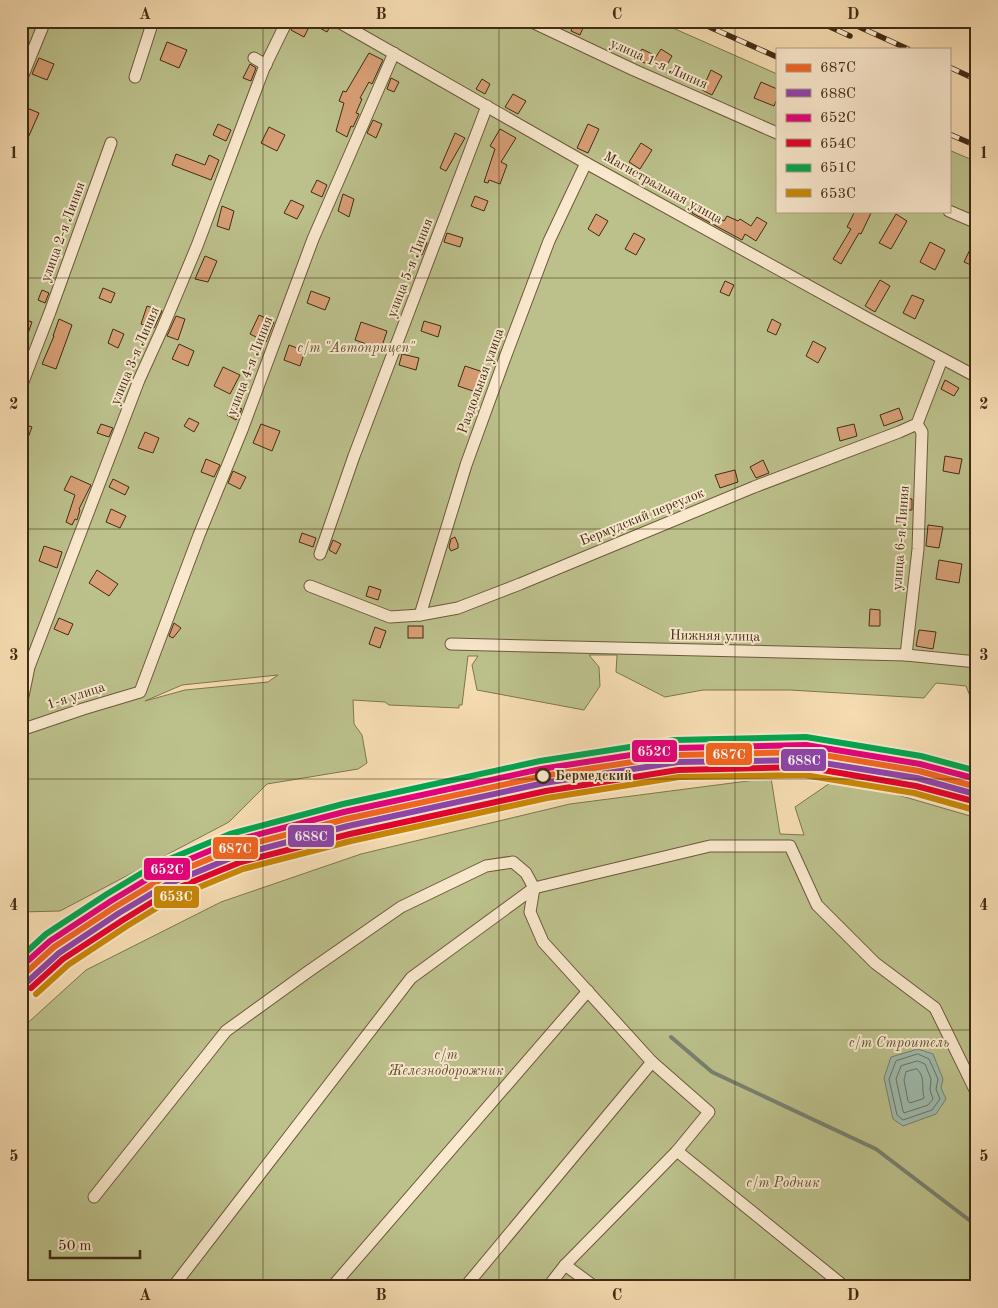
<svg xmlns="http://www.w3.org/2000/svg" width="998" height="1308" viewBox="0 0 998 1308" font-family="'Old Standard TT',serif">
<style>
.green{fill:#bcc18c;stroke:#7e7650;fill-rule:evenodd}
.water{fill:#9dbbae;stroke:#788170}
.lines{fill:none;stroke-linecap:round;stroke-linejoin:round}
.shore{stroke:#6e7360;stroke-width:1}
.stream{stroke:#788170;stroke-width:4}
.building{fill:#d89f76;stroke:#402b13}
.minor-casing{stroke:#6e583b;stroke-width:13}
.minor{stroke:#fae9ce;stroke-width:11}
.rail-casing{stroke:#402b13;stroke-width:5.5}
.rail{stroke:#fae9ce;stroke-width:4;stroke-dasharray:11;stroke-linecap:butt}
.rail-1-casing{stroke:#fae9ce;stroke-width:10}
.rail-2-casing{stroke:#fae9ce;stroke-width:10}
.rail-3-casing{stroke:#fae9ce;stroke-width:10}
.rail-4-casing{stroke:#fae9ce;stroke-width:10}
.rail-5-casing{stroke:#fae9ce;stroke-width:10}
.rail-6-casing{stroke:#fae9ce;stroke-width:10}
.rail-1{stroke:#f26522;stroke-width:6}
.rail-2{stroke:#8e44ad;stroke-width:6}
.rail-3{stroke:#e5007d;stroke-width:6}
.rail-4{stroke:#e4002b;stroke-width:6}
.rail-5{stroke:#00a651;stroke-width:6}
.rail-6{stroke:#c98705;stroke-width:6}
.grid{fill:none;stroke:#402b13;stroke-width:1;stroke-opacity:0.55}
.stop-dot{fill:#fae9ce;stroke:#402b13;stroke-width:2.5}
.labels{text-anchor:middle;dominant-baseline:central;stroke-width:4;stroke-linejoin:round;paint-order:stroke}
.street-label{font-size:14px;fill:#402b13;stroke:#fae9ce}
.park-label{font-size:14px;font-style:italic;fill:#5f5031;stroke:#fae9ce}
.stop-label{font-size:14px;font-weight:bold;fill:#402b13;stroke:#fae9ce;text-anchor:start}
.line-badge{stroke:#fae9ce;stroke-width:2}
.badge-label{font-size:14px;text-anchor:middle;font-weight:bold;fill:#fff}
.neatline{fill:none;stroke:#402b13;stroke-width:2}
.grid-label{font-size:16px;text-anchor:middle;font-weight:bold;fill:#402b13}
</style>
<rect width="100%" height="100%" fill="#f7ddb3"/>
<filter id="stains"><feTurbulence type="fractalNoise" baseFrequency=".004" numOctaves="4"/><feColorMatrix values="0 0 0 0 .2 0 0 0 0 .09 0 0 0 0 .02 0 0 0 .5 -.17"/></filter>
<radialGradient id="worn" r=".72"><stop offset=".6" stop-color="#630" stop-opacity="0"/><stop offset="1" stop-color="#630" stop-opacity=".3"/></radialGradient>
<g class="green">
<path d="M21 21H657L777 74V211H949V150L977 162V707L974 706 966 686 936 683 924 698 790 690H703L665 697 616 672 617 655H589L599 667 600 686 584 710 477 690 472 665 478 656H468L462 705H459V708L389 705 385 702 353 700 354 724 362 735 367 763 358 769 267 784 229 822 60 911 21 912ZM278 675 268 682 185 690 145 701 182 685Z"/>
<polygon points="771,778 780,834 804,835 795,807 836,779 874,780 898,795 977,818 977,1287 21,1287 21,1029 86,970 221,902 361,854 570,804"/>
</g>
<polygon class="water" points="918,1049 933,1054 943,1079 941,1088 946,1099 936,1114 903,1126 893,1119 884,1078 891,1057"/>
<g class="lines">
<g class="shore">
<polygon points="918,1054 929,1059 938,1079 936,1089 940,1099 932,1110 903,1120 897,1115 889,1079 896,1061"/>
<polygon points="918,1061 925,1064 931,1079 930,1090 933,1099 928,1105 904,1113 903,1111 896,1079 901,1066"/>
<path d="M917 1069C926 1078 921 1086 924 1098L922 1099 910 1103 908 1101 904 1080 906 1072Z"/>
</g>
<polyline class="stream" points="671,1037 712,1072 876,1149 977,1226"/>
</g>
<g class="building">
<polygon points="294,21 298,21 309,27 304,37 291,30"/>
<polygon points="307,21 330,21 331,25 327,32"/>
<polygon points="575,21 586,21 580,35 571,31"/>
<polygon points="167,42 187,50 179,68 160,60"/>
<polygon points="642,49 652,54 647,64 636,59"/>
<polygon points="661,49 672,56 664,70 652,63"/>
<polygon points="369,53 383,60 372,84 369,82 360,98 362,99 356,113 359,114 353,127 351,126 347,137 336,131 344,103 339,101 343,91 346,92"/>
<polygon points="39,58 54,64 47,80 32,74"/>
<polygon points="250,64 256,68 251,81 243,78"/>
<polygon points="711,70 722,76 712,95 702,90"/>
<polygon points="391,78 399,82 394,92 387,89"/>
<polygon points="482,79 490,84 485,94 476,89"/>
<polygon points="761,82 777,89 777,99 774,106 754,98"/>
<polygon points="513,94 526,101 518,114 505,107"/>
<polygon points="27,108 39,113 28,138 21,135 21,121"/>
<polygon points="373,120 382,124 376,138 367,133"/>
<polygon points="218,124 231,130 226,141 213,135"/>
<polygon points="588,124 599,129 588,153 577,148"/>
<polygon points="269,127 285,135 277,151 261,143"/>
<polygon points="500,129 516,138 501,162 507,165 500,184 489,180 488,183 484,182 495,149 490,146"/>
<polygon points="455,133 465,138 446,171 440,168"/>
<polygon points="641,143 652,150 640,169 629,162"/>
<polygon points="176,154 205,165 209,155 219,160 211,180 172,165"/>
<polygon points="317,180 327,185 322,197 311,192"/>
<polygon points="343,194 354,199 349,217 338,211"/>
<polygon points="475,196 488,201 484,211 471,206"/>
<polygon points="291,200 304,206 297,219 284,213"/>
<polygon points="697,205 724,221 727,216 738,221 740,219 751,226 757,217 767,223 756,241 745,234 742,240 692,213"/>
<polygon points="222,206 234,211 229,230 217,226"/>
<polygon points="855,211 872,211 861,234 859,233 841,264 833,259 851,229 847,227"/>
<polygon points="596,214 608,221 599,236 588,229"/>
<polygon points="896,214 907,221 891,249 879,243"/>
<polygon points="447,233 463,238 460,247 444,242"/>
<polygon points="634,233 645,239 636,255 625,249"/>
<polygon points="977,235 977,258 973,266 964,262"/>
<polygon points="421,239 427,243 422,255 414,251"/>
<polygon points="930,242 945,250 935,270 920,262"/>
<polygon points="205,256 217,261 208,282 195,279"/>
<polygon points="880,280 890,286 875,312 865,306"/>
<polygon points="725,281 734,285 729,296 720,292"/>
<polygon points="103,288 115,293 111,303 99,298"/>
<polygon points="42,290 49,293 45,303 38,300"/>
<polygon points="311,291 330,298 325,310 307,303"/>
<polygon points="912,295 924,300 915,319 903,313"/>
<polygon points="147,306 162,311 154,328 141,324"/>
<polygon points="259,315 274,322 266,342 250,334"/>
<polygon points="176,316 185,319 178,340 167,336"/>
<polygon points="21,318 32,322 23,348 21,348"/>
<polygon points="59,319 72,325 56,369 42,364 54,336 53,336"/>
<polygon points="772,319 781,324 776,335 767,331"/>
<polygon points="424,321 441,326 438,337 421,331"/>
<polygon points="361,322 387,331 381,349 355,340"/>
<polygon points="113,329 124,334 118,348 108,343"/>
<polygon points="813,341 826,348 818,363 806,356"/>
<polygon points="179,344 194,351 188,366 172,359"/>
<polygon points="289,345 305,351 300,366 284,360"/>
<polygon points="402,354 419,358 416,370 399,365"/>
<polygon points="465,366 483,372 476,392 458,386"/>
<polygon points="223,367 240,375 230,394 214,386"/>
<polygon points="945,380 959,388 954,396 941,389"/>
<polygon points="233,405 242,409 236,420 227,415"/>
<polygon points="899,408 903,419 884,426 880,415"/>
<polygon points="189,418 199,423 194,432 184,426"/>
<polygon points="21,423 32,427 22,454 21,454"/>
<polygon points="101,424 113,428 109,437 97,433"/>
<polygon points="261,424 280,431 272,451 253,443"/>
<polygon points="854,424 857,436 840,441 837,428"/>
<polygon points="145,432 159,438 153,453 138,448"/>
<polygon points="945,456 962,459 959,474 943,471"/>
<polygon points="206,459 220,465 214,477 201,472"/>
<polygon points="763,460 769,473 756,478 750,467"/>
<polygon points="735,470 738,482 720,488 715,475"/>
<polygon points="233,471 246,477 240,489 228,483"/>
<polygon points="71,476 91,485 79,509 80,510 77,520 75,519 72,525 66,522 75,495 64,490"/>
<polygon points="113,479 129,487 125,495 109,487"/>
<polygon points="903,498 912,499 912,510 903,510"/>
<polygon points="111,509 126,516 120,528 106,522"/>
<polygon points="928,525 943,527 939,548 926,546"/>
<polygon points="302,533 316,538 313,547 299,542"/>
<polygon points="455,537 458,544 458,548 451,551 449,547 451,539"/>
<polygon points="333,540 341,544 336,554 329,550"/>
<polygon points="44,546 62,552 57,568 39,561"/>
<polygon points="939,560 962,564 959,583 936,579"/>
<polygon points="97,570 118,584 109,596 89,583"/>
<polygon points="369,586 381,590 378,600 366,596"/>
<polygon points="870,609 880,610 880,626 869,626"/>
<polygon points="59,618 73,624 68,635 54,629"/>
<polygon points="174,623 181,628 173,638 169,636"/>
<rect x="408" y="626" width="15" height="12"/>
<polygon points="375,627 386,631 380,648 369,644"/>
<polygon points="919,630 936,632 933,649 916,646"/>
</g>
<g class="lines">
<defs>
<g id="minor">
<polyline points="337,21 586,163 865,317 977,377"/>
<polyline points="530,21 634,70 777,133"/>
<polyline points="254,58 266,65"/>
<polyline points="135,77 153,21"/>
<polyline points="21,80 45,21"/>
<polyline points="949,211 977,223"/>
<polyline points="21,387 50,312 111,143"/>
<polyline points="320,554 354,456 487,106"/>
<polyline points="310,586 390,617 420,615 458,608 520,584 754,487 899,432 917,424 942,359"/>
<polyline points="420,615 466,465 506,355 549,241 586,163"/>
<polyline points="451,644 906,655 977,662"/>
<polyline points="906,655 918,549 922,432 917,424"/>
<polyline points="21,706 29,667 139,380 163,327 197,246 264,68 287,21"/>
<polyline points="21,730 83,709 140,692 199,535 242,430 313,239 394,53"/>
<polyline points="677,1151 845,1287"/>
<polyline points="94,1197 226,1031 309,971 401,907 486,866 513,862 526,873 534,888 530,912 543,942 652,1062 709,1112 677,1151 565,1265 548,1287"/>
<polyline points="565,1265 595,1287"/>
<polyline points="173,1287 411,978 534,888 710,846 790,846 817,905 875,963 935,1008 977,1094"/>
<polyline points="332,1287 588,991"/>
<polyline points="465,1287 652,1062"/>
</g>
</defs>
<use href="#minor" class="minor-casing"/>
<use href="#minor" class="minor"/>
<defs>
<g id="rail">
<polyline points="696,21 777,57"/>
<polyline points="817,21 850,36"/>
<polyline points="846,21 908,49"/>
<polyline points="949,67 977,80"/>
<polyline points="949,134 977,146"/>
</g>
</defs>
<use href="#rail" class="rail-casing"/>
<use href="#rail" class="rail"/>
<defs>
<polyline id="rail-1" points="21,977 54,947 115,907 163,878 236,848 346,819 543,776 677,755 806,752 919,771 977,787"/>
<polyline id="rail-2" points="26,983 59,953 119,913 166,885 238,855 348,826 544,783 678,762 805,760 917,778 975,794"/>
<polyline id="rail-3" points="21,967 50,941 111,901 159,872 233,841 344,812 541,769 676,748 806,745 920,764 977,779"/>
<polyline id="rail-4" points="31,988 63,959 123,920 170,891 241,862 350,834 546,791 678,770 805,767 916,786 973,801"/>
<polyline id="rail-5" points="21,957 46,934 107,894 155,865 230,834 343,804 540,761 675,740 806,737 921,756 977,771"/>
<polyline id="rail-6" points="36,994 68,965 127,926 173,898 243,869 351,841 547,798 679,777 804,775 914,793 971,809"/>
</defs>
<use href="#rail-1" class="rail-1-casing"/>
<use href="#rail-2" class="rail-2-casing"/>
<use href="#rail-3" class="rail-3-casing"/>
<use href="#rail-4" class="rail-4-casing"/>
<use href="#rail-5" class="rail-5-casing"/>
<use href="#rail-6" class="rail-6-casing"/>
<use href="#rail-1" class="rail-1"/>
<use href="#rail-2" class="rail-2"/>
<use href="#rail-3" class="rail-3"/>
<use href="#rail-4" class="rail-4"/>
<use href="#rail-5" class="rail-5"/>
<use href="#rail-6" class="rail-6"/>
</g>
<path class="grid" d="M263 21V1287M499 21V1287M735 21V1287M21 278H977M21 529H977M21 779H977M21 1030H977"/>
<circle class="stop-dot" cx="543" cy="776" r="7"/>
<g class="labels">
<g class="street-label">
<text transform="translate(659 64) rotate(24)">улица 1-я Линия</text>
<text transform="translate(663 188) rotate(29)">Магистральная улица</text>
<text transform="translate(63 232) rotate(-70)">улица 2-я Линия</text>
<text transform="translate(410 268) rotate(-69)">улица 5-я Линия</text>
<text transform="translate(135 356) rotate(-67)">улица 3-я Линия</text>
<text transform="translate(250 366) rotate(-69)">улица 4-я Линия</text>
<text transform="translate(481 381) rotate(-70)">Раздольная улица</text>
<text transform="translate(642 517) rotate(-22)">Бермудский переулок</text>
<text transform="translate(901 538) rotate(-86)">улица 6-я Линия</text>
<text transform="translate(715 636) rotate(1)">Нижняя улица</text>
<text transform="translate(76 696) rotate(-18)">1-я улица</text>
</g>
<g class="park-label">
<text x="356" y="348">с/т "Автоприцеп"</text>
<text x="899" y="1043">с/т Строитель</text>
<text x="446" y="1055">с/т<tspan x="446" dy="16">Железнодорожник</tspan></text>
<text x="783" y="1183">с/т Родник</text>
</g>
<g class="stop-label">
<text x="555" y="776">Бермедский</text>
</g>
</g>
<g class="line-badge">
<rect x="631" y="739" width="47" height="24" rx="5" fill="#e5007d"/>
<rect x="705" y="742" width="48" height="24" rx="5" fill="#f26522"/>
<rect x="780" y="748" width="47" height="24" rx="5" fill="#8e44ad"/>
<rect x="287" y="824" width="48" height="24" rx="5" fill="#8e44ad"/>
<rect x="212" y="836" width="47" height="24" rx="5" fill="#f26522"/>
<rect x="143" y="857" width="48" height="24" rx="5" fill="#e5007d"/>
<rect x="153" y="885" width="47" height="24" rx="5" fill="#c98705"/>
</g>
<g class="badge-label">
<text x="654" y="756">652С</text>
<text x="729" y="759">687С</text>
<text x="804" y="765">688С</text>
<text x="311" y="841">688С</text>
<text x="235" y="853">687С</text>
<text x="167" y="874">652С</text>
<text x="176" y="901">653С</text>
</g>
<rect width="998" height="1308" fill="none" stroke="#f7ddb3" stroke-width="55"/>
<rect x="776" y="48" width="175" height="165" fill="#fae9ce" stroke="#b09d83"/>
<rect x="786" y="64" width="25" height="8" fill="#f26522" stroke="#b09d83"/>
<text x="820" y="72" font-size="15" fill="#402b13">687С</text>
<rect x="786" y="89" width="25" height="8" fill="#8e44ad" stroke="#b09d83"/>
<text x="820" y="98" font-size="15" fill="#402b13">688С</text>
<rect x="786" y="114" width="25" height="8" fill="#e5007d" stroke="#b09d83"/>
<text x="820" y="122" font-size="15" fill="#402b13">652С</text>
<rect x="786" y="139" width="25" height="8" fill="#e4002b" stroke="#b09d83"/>
<text x="820" y="148" font-size="15" fill="#402b13">654С</text>
<rect x="786" y="164" width="25" height="8" fill="#00a651" stroke="#b09d83"/>
<text x="820" y="172" font-size="15" fill="#402b13">651С</text>
<rect x="786" y="189" width="25" height="8" fill="#c98705" stroke="#b09d83"/>
<text x="820" y="198" font-size="15" fill="#402b13">653С</text>
<path d="M50 1250v8h90v-8" fill="none" stroke="#402b13" stroke-width="2.5"/>
<text x="58" y="1250" font-size="15" fill="#402b13" stroke="#fae9ce" stroke-width="4" paint-order="stroke">50 m</text>
<rect x="28" y="28" width="942" height="1252" class="neatline"/>
<g class="grid-label">
<text x="145" y="19">A</text>
<text x="381" y="19">B</text>
<text x="617" y="19">C</text>
<text x="853" y="19">D</text>
<text x="14" y="158">1</text>
<text x="984" y="158">1</text>
<text x="14" y="409">2</text>
<text x="984" y="409">2</text>
<text x="14" y="660">3</text>
<text x="984" y="660">3</text>
<text x="14" y="910">4</text>
<text x="984" y="910">4</text>
<text x="14" y="1161">5</text>
<text x="984" y="1161">5</text>
<text x="145" y="1300">A</text>
<text x="381" y="1300">B</text>
<text x="617" y="1300">C</text>
<text x="853" y="1300">D</text>
</g>
<rect width="100%" height="100%" filter="url(#stains)"/>
<rect width="100%" height="100%" fill="url(#worn)"/>
</svg>
